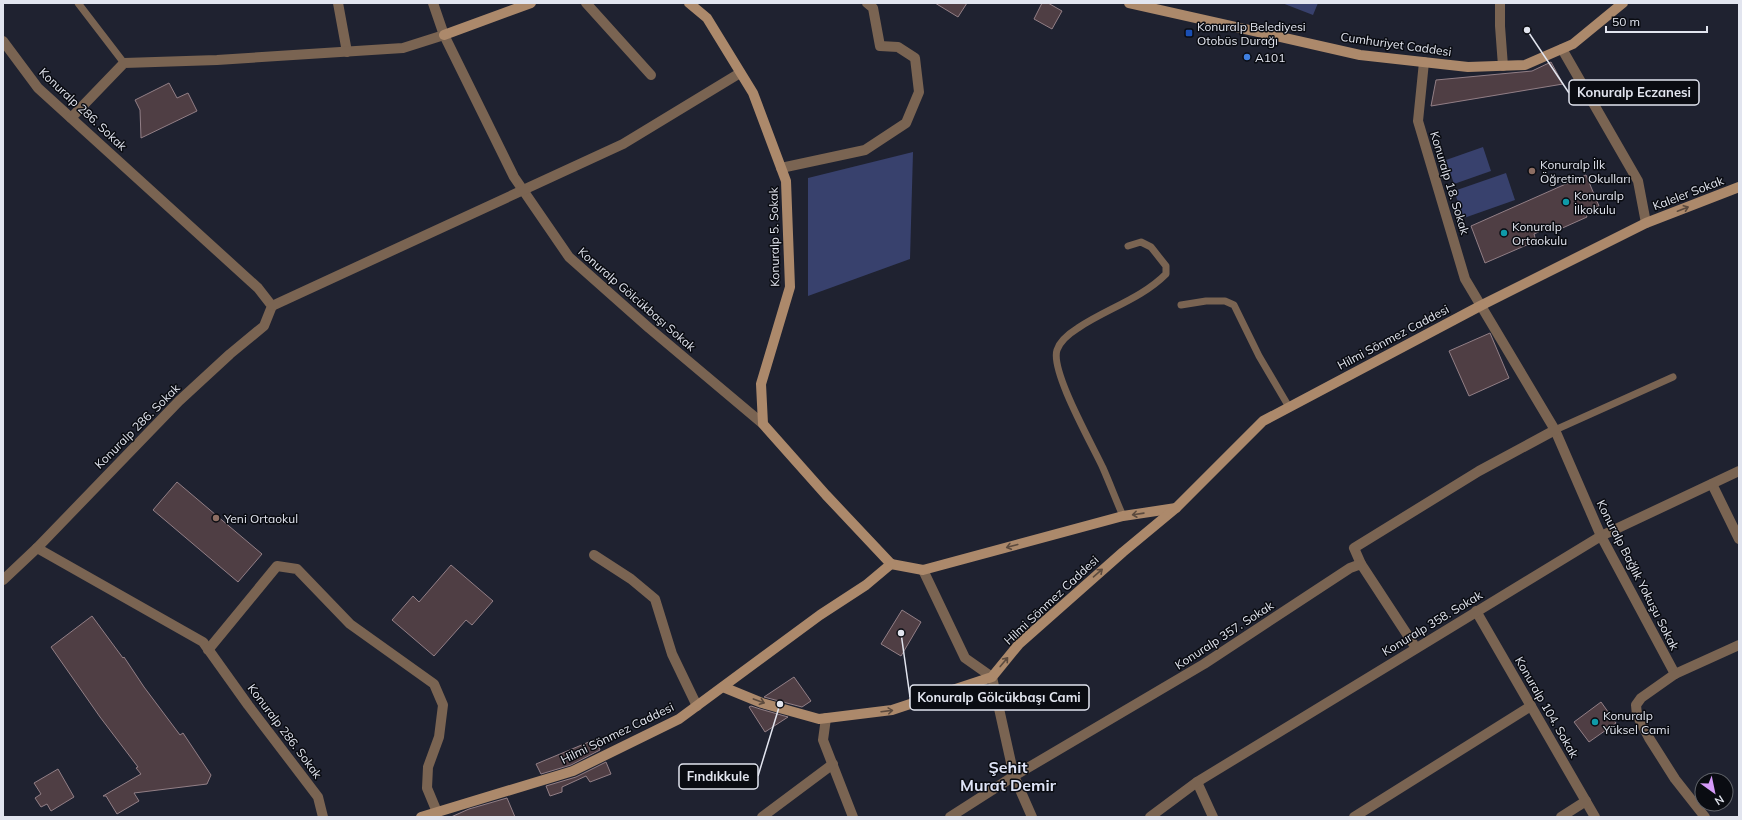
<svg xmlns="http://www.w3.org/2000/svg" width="1742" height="820" viewBox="0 0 1742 820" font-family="Mulish,sans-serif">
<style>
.green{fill:#38416d}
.building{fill:#4f3e44;stroke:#927f86}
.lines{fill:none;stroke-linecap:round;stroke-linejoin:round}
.lane{stroke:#7a6452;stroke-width:7}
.street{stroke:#7a6452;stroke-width:10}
.secondary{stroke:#ac896b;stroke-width:10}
.oneway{stroke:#5b4a3e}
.transit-dot{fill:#1a4fb4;stroke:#0a0c12;stroke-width:1.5}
.shop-dot{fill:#3f7fe0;stroke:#0a0c12;stroke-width:1.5}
.education-dot{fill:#8d6e63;stroke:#0a0c12;stroke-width:1.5}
.culture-dot{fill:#0f9aa8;stroke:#0a0c12;stroke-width:1.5}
.labels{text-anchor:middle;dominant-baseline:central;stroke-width:3;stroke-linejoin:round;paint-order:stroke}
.poi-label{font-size:12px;fill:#e2e5ef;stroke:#0a0c12;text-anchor:start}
.street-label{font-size:12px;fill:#e2e5ef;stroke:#0a0c12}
.district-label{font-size:16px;font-weight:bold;fill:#dee3f6;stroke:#0a0c12}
.leader{fill:none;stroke:#e2e5ef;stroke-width:1.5}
.callout-dot{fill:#e2e5ef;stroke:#0a0c12;stroke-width:1.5}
.callout{fill:#0a0c12;stroke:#e2e5ef;stroke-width:1.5}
.callout-label{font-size:13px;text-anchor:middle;font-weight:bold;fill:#e2e5ef}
</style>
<rect width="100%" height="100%" fill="#1f2230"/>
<g class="green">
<polygon points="1282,3 1318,3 1313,15"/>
<polygon points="1483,147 1491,171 1454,184 1446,160"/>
<polygon points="913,152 910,259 808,296 808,178"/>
<polygon points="1506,173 1515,200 1464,218 1454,191"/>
</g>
<g class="building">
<polygon points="935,3 967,3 958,17"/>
<polygon points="1042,3 1048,3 1062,11 1052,29 1034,19"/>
<polygon points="1551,62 1563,84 1431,106 1436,80 1532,71"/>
<polygon points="169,83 177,98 188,93 197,111 141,138 140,110 135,100"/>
<polygon points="1586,175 1599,206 1585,212 1587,217 1558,230 1556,224 1534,234 1536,241 1485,263 1471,226"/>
<polygon points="1490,333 1509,378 1469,396 1449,351"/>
<polygon points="177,482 262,554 238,582 153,510"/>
<polygon points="451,565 493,601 472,625 466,620 434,656 392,620 413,596 419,602"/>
<polygon points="902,610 921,622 901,656 881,644"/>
<polygon points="92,616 123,658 124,657 144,687 180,735 183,733 211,775 207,784 134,793 139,801 117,814 106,796 103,796 141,774 136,768 138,767 100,717 51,647"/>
<polygon points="794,677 811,701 802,707 764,697"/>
<polygon points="1601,702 1616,723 1589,742 1574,722"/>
<polygon points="751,706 760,709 788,717 765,732 749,707"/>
<polygon points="596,739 600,750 571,765 541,774 536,764"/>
<polygon points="606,762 611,774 590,782 586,776 562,787 562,792 550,796 546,786 576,777"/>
<polygon points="58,769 74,797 51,811 47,804 41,807 35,798 41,794 34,783"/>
<polygon points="507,798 515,817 451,817 469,809"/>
</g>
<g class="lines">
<g class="lane">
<polyline points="78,3 124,63"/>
<polyline points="1181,305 1206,301 1225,301 1234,305 1259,356 1289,407"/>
<polyline points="1555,430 1673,377"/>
<path d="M1123 516C1116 500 1110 484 1103 468 1093 446 1050 371 1057 350 1060 341 1070 333 1078 328 1106 309 1141 299 1166 274V266L1151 247 1141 242 1128 246"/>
</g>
<g class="street">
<polyline points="338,3 347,52"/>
<polyline points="433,3 444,35 514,177 569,257 649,328 763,424"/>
<polyline points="586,3 651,75"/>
<polyline points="1500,3 1500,26 1503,66"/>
<polyline points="3,41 38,88 258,288 272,306 264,326 230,354 179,401 37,548 203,642 248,705 318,797 323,817"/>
<polyline points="1562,49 1638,181 1646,223"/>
<polyline points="1424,62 1418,121 1465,279 1555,430 1601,536 1675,674"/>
<polyline points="71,118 124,63 217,60 403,48 444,35"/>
<polyline points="781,168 865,150 906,123 919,92 915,58 898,47 880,46 873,8 867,3"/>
<polyline points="272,306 623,144 740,73"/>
<polyline points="1712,484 1739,539"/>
<polyline points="594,555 631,579 655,599 672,654 697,706"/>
<polyline points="1361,564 1354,548 1479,471 1555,430"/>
<polyline points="923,570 965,658 992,677 1014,776 1032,817"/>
<polyline points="3,580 37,548"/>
<polyline points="1476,611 1595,817"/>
<polyline points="208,650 277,566 297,569 350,624 434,684 443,705 439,737 428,767 427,788 437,812"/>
<polyline points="826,718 823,740 853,817"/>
<polyline points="1197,782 1213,817"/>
<polyline points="762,817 833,764"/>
<polyline points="950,817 1014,776 1204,664 1350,568 1361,564 1416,648"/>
<polyline points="1150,817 1197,782 1601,536 1739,471"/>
<polyline points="1354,817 1531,706"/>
<polyline points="1561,817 1586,801"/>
<polyline points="1705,817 1675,779 1649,738 1637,715 1636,705 1641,698 1675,674 1739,645"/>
</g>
<g class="secondary">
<polyline points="689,3 707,18 753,93 786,181 790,287 761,384 763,424 826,495 891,564"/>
<polyline points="1129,3 1360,55 1468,67 1525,65 1573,44 1623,3"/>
<polyline points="444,35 531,3"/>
<polyline points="891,564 923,570 1123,516 1176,508"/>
<polyline points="723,687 762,703 819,719 892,710 992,677 1019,644 1123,552 1176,508 1263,421 1482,305 1646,223 1739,187"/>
<polyline points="421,817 573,771 679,719 820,615 866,585 891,564"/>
</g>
</g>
<defs><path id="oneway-shaft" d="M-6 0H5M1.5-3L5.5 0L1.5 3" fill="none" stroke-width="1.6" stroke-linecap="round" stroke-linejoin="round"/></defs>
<g class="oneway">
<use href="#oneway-shaft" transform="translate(1683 209) rotate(-21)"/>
<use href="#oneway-shaft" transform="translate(1138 514) rotate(172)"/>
<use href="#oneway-shaft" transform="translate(1012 546) rotate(165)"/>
<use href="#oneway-shaft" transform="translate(1098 573) rotate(-41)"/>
<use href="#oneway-shaft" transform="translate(1004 662) rotate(-50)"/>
<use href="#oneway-shaft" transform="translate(759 701) rotate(20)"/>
<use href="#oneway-shaft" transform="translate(887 711) rotate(-7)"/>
</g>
<rect class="transit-dot" x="1185" y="29" width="8" height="8" rx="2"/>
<circle class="shop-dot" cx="1247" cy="57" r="4"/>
<g class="education-dot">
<circle cx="1532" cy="171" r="4"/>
<circle cx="216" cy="518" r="4"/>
</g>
<g class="culture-dot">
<circle cx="1566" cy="202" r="4"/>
<circle cx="1504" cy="233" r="4"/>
<circle cx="1595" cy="722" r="4"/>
</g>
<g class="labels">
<g class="poi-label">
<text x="1197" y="26">Konuralp Belediyesi<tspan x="1197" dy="14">Otobüs Durağı</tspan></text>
<text x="1255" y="57">A101</text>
<text x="1540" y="164">Konuralp İlk<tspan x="1540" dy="14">Öğretim Okulları</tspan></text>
<text x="1574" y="195">Konuralp<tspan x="1574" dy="14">İlkokulu</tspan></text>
<text x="1512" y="226">Konuralp<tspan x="1512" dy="14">Ortaokulu</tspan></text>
<text x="224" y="518">Yeni Ortaokul</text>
<text x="1603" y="715">Konuralp<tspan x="1603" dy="14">Yüksel Cami</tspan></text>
</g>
<g class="street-label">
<text transform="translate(1396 44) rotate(8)">Cumhuriyet Caddesi</text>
<text transform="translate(83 109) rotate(43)">Konuralp 286. Sokak</text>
<text transform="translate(1450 183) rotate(73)">Konuralp 18. Sokak</text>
<text transform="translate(1688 193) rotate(-21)">Kaleler Sokak</text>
<text transform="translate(774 237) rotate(-91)">Konuralp 5. Sokak</text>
<text transform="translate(637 299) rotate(41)">Konuralp Gölcükbaşı Sokak</text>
<text transform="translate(1393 337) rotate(-28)">Hilmi Sönmez Caddesi</text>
<text transform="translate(137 426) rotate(-45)">Konuralp 286. Sokak</text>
<text transform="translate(1638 575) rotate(63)">Konuralp Bağlık Yokuşu Sokak</text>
<text transform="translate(1051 600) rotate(-43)">Hilmi Sönmez Caddesi</text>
<text transform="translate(1432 623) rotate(-31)">Konuralp 358. Sokak</text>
<text transform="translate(1224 635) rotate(-33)">Konuralp 357. Sokak</text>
<text transform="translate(1547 707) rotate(60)">Konuralp 104. Sokak</text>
<text transform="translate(285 731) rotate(53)">Konuralp 286. Sokak</text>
<text transform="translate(617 733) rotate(-26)">Hilmi Sönmez Caddesi</text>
</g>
<g class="district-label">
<text x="1008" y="767">Şehit<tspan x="1008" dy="18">Murat Demir</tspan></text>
</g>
</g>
<path class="leader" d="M1527 30L1569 93M901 633L910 697M780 704L758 776"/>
<g class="callout-dot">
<circle cx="1527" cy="30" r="4"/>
<circle cx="901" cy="633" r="4"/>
<circle cx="780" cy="704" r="4"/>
</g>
<g class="callout">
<rect x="1569" y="80" width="130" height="25" rx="4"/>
<rect x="910" y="685" width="179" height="25" rx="4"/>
<rect x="679" y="764" width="79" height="25" rx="4"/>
</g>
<g class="callout-label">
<text x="1634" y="97">Konuralp Eczanesi</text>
<text x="999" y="702">Konuralp Gölcükbaşı Cami</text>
<text x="718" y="781">Fındıkkule</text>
</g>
<rect width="1742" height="820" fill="none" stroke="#e2e5ef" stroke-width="8"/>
<g transform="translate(1714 792) rotate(147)"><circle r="19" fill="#0a0c12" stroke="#60636a"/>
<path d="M0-3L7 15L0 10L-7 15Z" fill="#d69bfa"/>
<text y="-6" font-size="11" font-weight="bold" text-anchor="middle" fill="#e2e5ef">N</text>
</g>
<path d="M1606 26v6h101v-6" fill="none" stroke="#e2e5ef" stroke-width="2"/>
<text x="1612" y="26" font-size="12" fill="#e2e5ef" stroke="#0a0c12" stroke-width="3" paint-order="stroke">50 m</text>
</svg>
